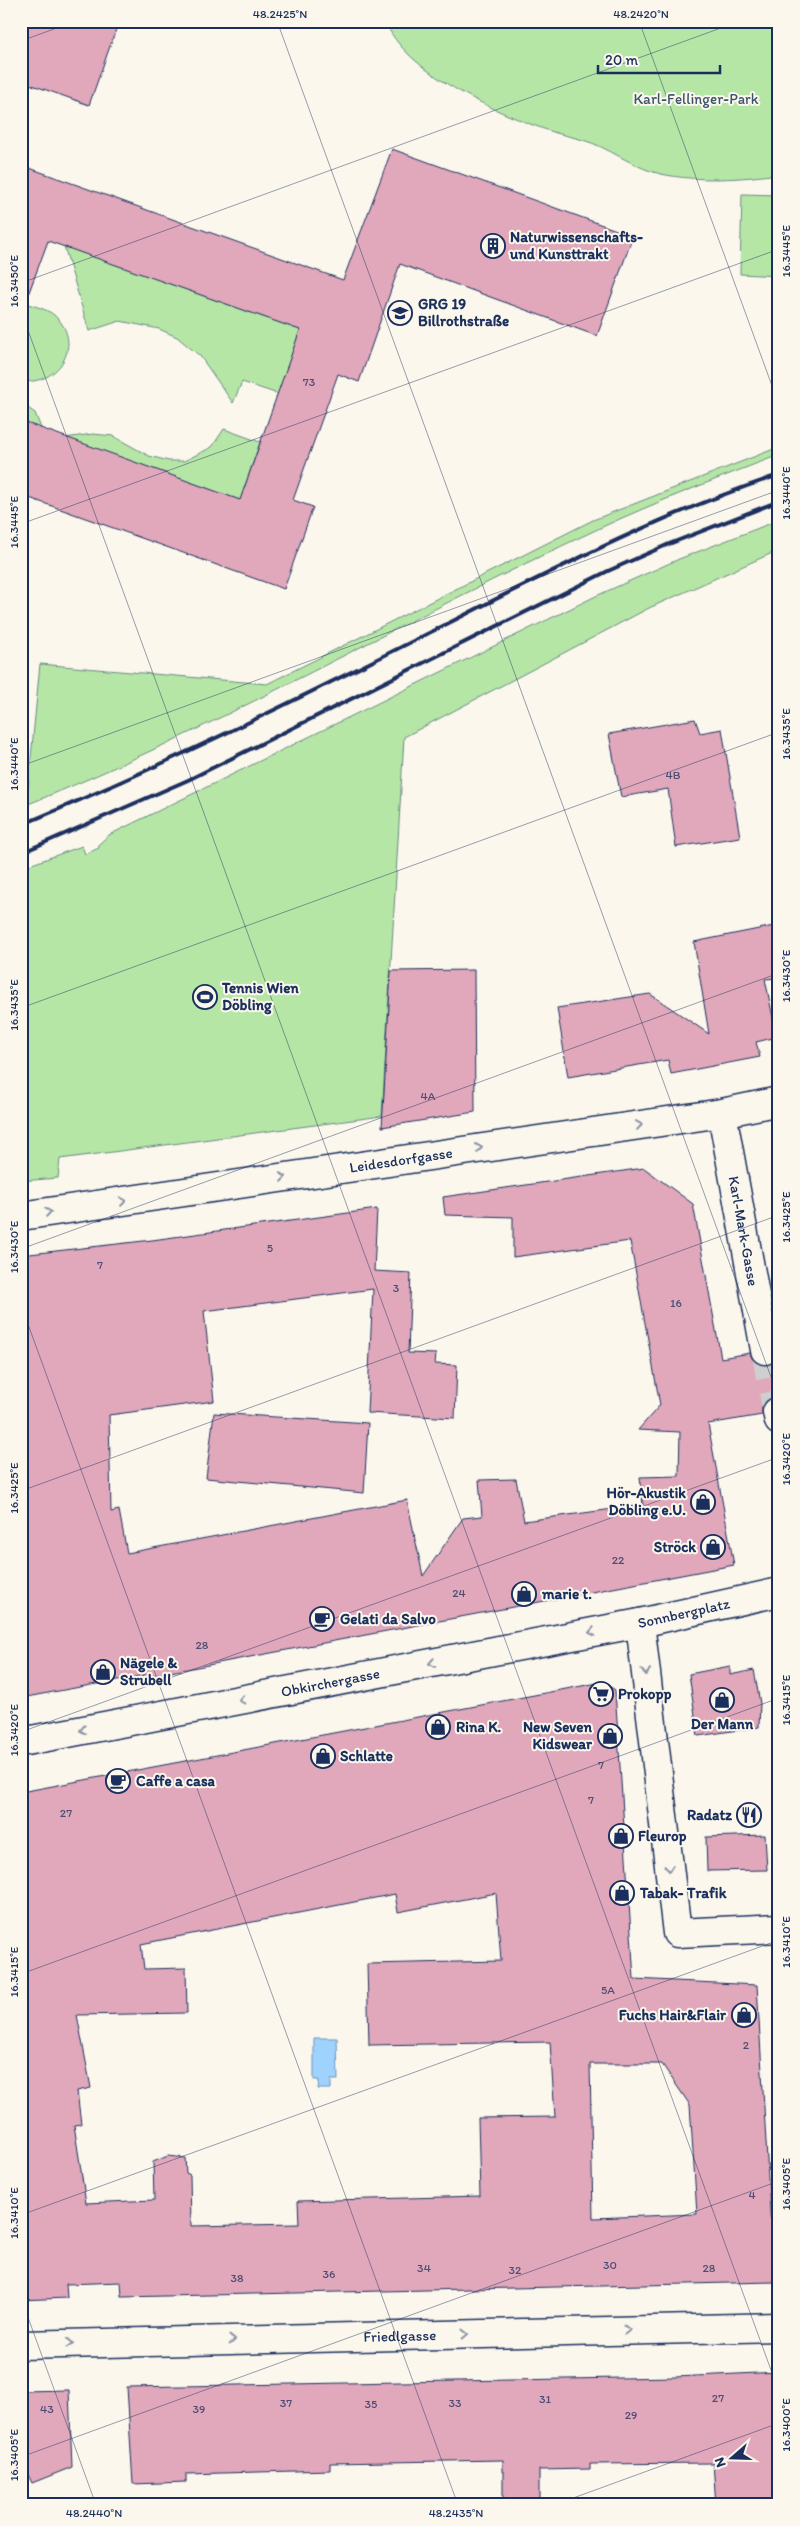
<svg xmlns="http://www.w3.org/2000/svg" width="800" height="2526" viewBox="0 0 800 2526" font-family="Itim,sans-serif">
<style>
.green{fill:#b6e6a6;stroke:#688a82}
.water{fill:#9fd3fd;stroke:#6a91bd}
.building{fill:#e0a8ba;stroke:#1b2f5e;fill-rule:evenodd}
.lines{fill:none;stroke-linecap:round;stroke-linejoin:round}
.minor-tunnel{stroke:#cecfd0;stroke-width:28;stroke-dasharray:28 14;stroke-linecap:butt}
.minor-casing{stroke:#1b2f5e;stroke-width:31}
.minor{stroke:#fbf7ec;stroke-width:28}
.rail{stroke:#1b2f5e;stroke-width:4}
.oneway{stroke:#8b93a5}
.ticks{fill:none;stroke:#1b2f5e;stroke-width:1;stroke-opacity:0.45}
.labels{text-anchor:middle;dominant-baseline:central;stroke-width:4;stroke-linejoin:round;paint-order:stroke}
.number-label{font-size:12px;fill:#4c4d75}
.park-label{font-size:15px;fill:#3a546c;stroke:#fbf7ec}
.poi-label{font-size:15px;font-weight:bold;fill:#1b2f5e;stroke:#fbf7ec;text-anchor:start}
.street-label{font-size:15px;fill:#1b2f5e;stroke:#fbf7ec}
.neatline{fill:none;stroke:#1b2f5e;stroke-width:2}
.ticks-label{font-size:12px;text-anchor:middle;fill:#1b2f5e}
</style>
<rect width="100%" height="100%" fill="#fbf7ec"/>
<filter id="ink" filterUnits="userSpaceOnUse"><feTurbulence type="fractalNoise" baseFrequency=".02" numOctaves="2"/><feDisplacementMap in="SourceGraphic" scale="10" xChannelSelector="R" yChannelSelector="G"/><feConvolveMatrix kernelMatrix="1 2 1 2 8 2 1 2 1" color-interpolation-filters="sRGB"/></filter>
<g filter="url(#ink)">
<g class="green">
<path d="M385 21H779V174C741 179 699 182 661 174 637 169 615 152 592 143 576 137 560 135 544 129 495 112 405 72 385 21Z"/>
<polygon points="742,194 779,195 779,276 740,274"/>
<polygon points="64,246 300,330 278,394 242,382 233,403 200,356 177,337 159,329 120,321 89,331"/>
<path d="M25 303C34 306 47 309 54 315 85 342 60 386 21 381V314Z"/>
<polygon points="21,403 35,413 41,428 21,422"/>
<polygon points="224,429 260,442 240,500 65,438 93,434 113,436 149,456 169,461 184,461 212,447"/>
<path d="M779 447V455C719 478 658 501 600 528 406 618 220 728 21 807V791L28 789 40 664 267 684 593 520Z"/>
<polygon points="779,520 779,550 649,608 404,737 382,1116 60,1159 58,1178 21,1181 21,868 82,846 85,854 99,848 99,844 109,835 596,596 679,559"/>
</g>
<polygon class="water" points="314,2038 337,2038 338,2080 331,2080 331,2089 318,2089 319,2080 314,2080"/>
<g class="building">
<polygon points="21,21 119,21 89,105 21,81"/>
<polygon points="392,149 633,236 597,336 400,264 359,382 338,374 293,500 313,507 284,589 21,495 21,421 240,500 300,330 48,241 25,303 21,303 21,165 343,280"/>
<polygon points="695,719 700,733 722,729 740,837 676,847 668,789 621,797 609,734"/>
<polygon points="779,925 779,978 765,979 777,1037 756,1042 760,1057 671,1074 668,1060 568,1077 557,1008 650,994 709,1034 694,942"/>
<polygon points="474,970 475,1112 382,1127 391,971"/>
<polygon points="644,1168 693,1204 721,1358 750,1353 753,1360 759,1364 767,1365 775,1362 779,1357 779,1397 766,1401 762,1407 762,1415 708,1424 734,1565 150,1676 150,1674 21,1698 21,1255 152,1240 377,1209 374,1271 411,1273 408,1353 436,1354 435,1364 457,1365 455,1418 367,1413 373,1289 204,1311 214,1401 109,1415 111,1512 119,1510 127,1553 407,1500 423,1576 463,1518 482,1516 479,1480 516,1479 524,1521 643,1505 640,1477 679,1476 680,1432 638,1430 660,1405 630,1241 513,1257 513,1217 445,1215 443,1197"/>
<polygon points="214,1413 368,1423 364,1493 206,1478"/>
<polygon points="730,1666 730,1675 754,1670 760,1703 759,1727 698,1736 689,1674"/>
<path d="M603 1682 615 1690 634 1979 757 1985 774 2282 122 2297 121 2282 66 2284 67 2298 21 2300V1792ZM496 1893 501 1961 367 1964 369 2045 550 2042 555 2117 478 2118 480 2196 298 2201 299 2224 191 2226 190 2175 186 2173 185 2158 168 2156 153 2162 154 2200 86 2203 74 2125 81 2124 77 2091 91 2088 77 2015 187 2013 186 1968 144 1969 141 1944 395 1894 398 1912ZM590 2064H662L690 2105 697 2214 593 2218Z"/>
<polygon points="765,1835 767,1870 707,1871 706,1837"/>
<polygon points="779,2372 779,2505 716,2505 713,2463 590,2464 590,2469 539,2470 539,2505 503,2505 503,2460 330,2463 330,2470 186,2474 186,2482 133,2484 127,2387 675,2377"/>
<polygon points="69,2390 72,2467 32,2483 21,2460 22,2391"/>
</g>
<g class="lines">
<polyline class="minor-tunnel" points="765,1350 777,1412"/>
<defs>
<g id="minor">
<path id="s1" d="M722 1113 765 1350"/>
<path id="s2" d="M21 1216 722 1113 779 1101"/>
<polyline points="777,1412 779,1421"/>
<polyline points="640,1623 677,1933 779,1928"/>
<path id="s3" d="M21 1742 640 1623 779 1592"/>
<path id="s4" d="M21 2345 779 2327"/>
</g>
</defs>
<use href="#minor" class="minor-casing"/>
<use href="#minor" class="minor"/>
<g class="rail">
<path d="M21 825C159 768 294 701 427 634 542 576 657 515 779 475"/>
<polyline points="21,853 188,780 608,571 669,544 779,501"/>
</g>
</g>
<defs><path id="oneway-chevron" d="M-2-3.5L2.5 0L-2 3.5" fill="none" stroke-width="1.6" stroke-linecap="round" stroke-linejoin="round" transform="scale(1.25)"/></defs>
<g class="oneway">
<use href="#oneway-chevron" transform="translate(639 1125) rotate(-8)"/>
<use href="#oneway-chevron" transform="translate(479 1148) rotate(-8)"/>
<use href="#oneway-chevron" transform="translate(283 1177) rotate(-8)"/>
<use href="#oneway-chevron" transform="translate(123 1201) rotate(-8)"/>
<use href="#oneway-chevron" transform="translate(48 1212) rotate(-9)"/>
<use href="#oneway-chevron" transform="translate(592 1632) rotate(169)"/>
<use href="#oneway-chevron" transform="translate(432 1663) rotate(169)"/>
<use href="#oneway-chevron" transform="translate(646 1672) rotate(83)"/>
<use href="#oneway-chevron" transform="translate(242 1700) rotate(169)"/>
<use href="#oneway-chevron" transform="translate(83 1730) rotate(169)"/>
<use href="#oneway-chevron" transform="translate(669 1868) rotate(83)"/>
<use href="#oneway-chevron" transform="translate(627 2330) rotate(-1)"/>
<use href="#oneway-chevron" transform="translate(465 2334) rotate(-1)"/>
<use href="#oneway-chevron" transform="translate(232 2340) rotate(-1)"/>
<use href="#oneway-chevron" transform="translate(70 2343) rotate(-1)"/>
</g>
</g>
<path class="ticks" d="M277 21 779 1399M639 21 779 405M21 41 76 21M21 283 740 21M21 311 779 2392M21 524 779 249M21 766 779 490M21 1008 779 732M21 1249 779 973M21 1305 458 2505M21 1491 779 1215M21 1732 779 1457M21 1974 779 1698M21 2215 779 1940M21 2298 96 2505M21 2457 779 2181M554 2505 779 2423"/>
<defs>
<symbol id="building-ring" viewBox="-11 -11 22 22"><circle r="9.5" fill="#fbf7ec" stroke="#1b2f5e" stroke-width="1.5"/><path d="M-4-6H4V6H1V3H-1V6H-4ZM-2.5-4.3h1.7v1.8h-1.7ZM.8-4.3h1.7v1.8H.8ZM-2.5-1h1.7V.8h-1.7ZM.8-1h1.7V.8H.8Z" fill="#1b2f5e"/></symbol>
<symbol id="school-ring" viewBox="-11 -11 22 22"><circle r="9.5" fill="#fbf7ec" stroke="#1b2f5e" stroke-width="1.5"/><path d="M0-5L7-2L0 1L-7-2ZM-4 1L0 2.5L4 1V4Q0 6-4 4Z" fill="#1b2f5e"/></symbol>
<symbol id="stadium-ring" viewBox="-11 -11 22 22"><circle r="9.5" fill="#fbf7ec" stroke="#1b2f5e" stroke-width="1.5"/><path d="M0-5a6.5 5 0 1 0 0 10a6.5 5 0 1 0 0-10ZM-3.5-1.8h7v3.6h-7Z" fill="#1b2f5e"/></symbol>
<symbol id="shop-ring" viewBox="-11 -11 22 22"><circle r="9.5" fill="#fbf7ec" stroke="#1b2f5e" stroke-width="1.5"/><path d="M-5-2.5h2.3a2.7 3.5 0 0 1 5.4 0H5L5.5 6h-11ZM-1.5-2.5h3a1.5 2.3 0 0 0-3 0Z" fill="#1b2f5e"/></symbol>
<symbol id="cafe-ring" viewBox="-11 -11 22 22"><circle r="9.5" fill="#fbf7ec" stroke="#1b2f5e" stroke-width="1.5"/><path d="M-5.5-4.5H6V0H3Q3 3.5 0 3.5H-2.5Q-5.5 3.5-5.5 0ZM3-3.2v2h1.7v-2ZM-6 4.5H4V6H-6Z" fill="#1b2f5e"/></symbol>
<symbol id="supermarket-ring" viewBox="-11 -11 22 22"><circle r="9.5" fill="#fbf7ec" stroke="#1b2f5e" stroke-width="1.5"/><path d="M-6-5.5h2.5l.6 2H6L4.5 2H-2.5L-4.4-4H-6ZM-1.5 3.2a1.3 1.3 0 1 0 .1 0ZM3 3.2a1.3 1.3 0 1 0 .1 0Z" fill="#1b2f5e"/></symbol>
<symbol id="restaurant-ring" viewBox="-11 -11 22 22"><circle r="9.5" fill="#fbf7ec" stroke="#1b2f5e" stroke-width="1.5"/><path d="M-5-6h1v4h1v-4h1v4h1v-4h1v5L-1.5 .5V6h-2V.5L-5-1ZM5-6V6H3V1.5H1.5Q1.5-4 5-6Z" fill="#1b2f5e"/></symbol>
</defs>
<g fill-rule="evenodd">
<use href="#building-ring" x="479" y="232" width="28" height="28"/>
<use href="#school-ring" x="386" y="299" width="28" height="28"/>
<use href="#stadium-ring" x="191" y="983" width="28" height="28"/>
<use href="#shop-ring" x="689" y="1488" width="28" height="28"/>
<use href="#shop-ring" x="699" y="1533" width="28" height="28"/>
<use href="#shop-ring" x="510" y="1580" width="28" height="28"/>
<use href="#cafe-ring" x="308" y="1605" width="28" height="28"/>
<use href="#shop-ring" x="89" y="1658" width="28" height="28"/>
<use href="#supermarket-ring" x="587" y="1680" width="28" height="28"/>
<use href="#shop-ring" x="708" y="1686" width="28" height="28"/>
<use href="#shop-ring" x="424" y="1713" width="28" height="28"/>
<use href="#shop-ring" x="596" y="1722" width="28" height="28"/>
<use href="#shop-ring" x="309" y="1742" width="28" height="28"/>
<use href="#cafe-ring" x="104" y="1767" width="28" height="28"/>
<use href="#restaurant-ring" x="735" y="1801" width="28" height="28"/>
<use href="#shop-ring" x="607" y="1822" width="28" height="28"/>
<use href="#shop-ring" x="608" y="1879" width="28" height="28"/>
<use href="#shop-ring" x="730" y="2001" width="28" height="28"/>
</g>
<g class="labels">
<g class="number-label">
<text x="309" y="382">73</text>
<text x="673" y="775">4B</text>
<text x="428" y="1096">4A</text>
<text x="270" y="1248">5</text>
<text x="100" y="1265">7</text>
<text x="396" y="1288">3</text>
<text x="676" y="1303">16</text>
<text x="618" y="1560">22</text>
<text x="459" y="1593">24</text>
<text x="202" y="1645">28</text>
<text x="601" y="1765">7</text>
<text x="591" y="1800">7</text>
<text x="66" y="1813">27</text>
<text x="608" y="1990">5A</text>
<text x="746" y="2045">2</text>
<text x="752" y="2195">4</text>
<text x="610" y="2265">30</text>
<text x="424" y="2268">34</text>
<text x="709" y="2268">28</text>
<text x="515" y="2270">32</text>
<text x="329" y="2274">36</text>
<text x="237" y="2278">38</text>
<text x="718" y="2398">27</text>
<text x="545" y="2399">31</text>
<text x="286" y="2403">37</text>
<text x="455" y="2403">33</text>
<text x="371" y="2404">35</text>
<text x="47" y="2409">43</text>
<text x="199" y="2409">39</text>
<text x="631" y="2415">29</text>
</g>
<g class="park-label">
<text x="696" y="99">Karl-Fellinger-Park</text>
</g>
<g class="poi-label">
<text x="510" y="237">Naturwissenschafts-<tspan x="510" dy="17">und Kunsttrakt</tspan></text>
<text x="418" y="304">GRG 19<tspan x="418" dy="17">Billrothstraße</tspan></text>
<text x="222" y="988">Tennis Wien<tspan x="222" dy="17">Döbling</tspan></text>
<text x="686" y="1493" text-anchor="end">Hör-Akustik<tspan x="686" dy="17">Döbling e.U.</tspan></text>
<text x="696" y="1547" text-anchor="end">Ströck</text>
<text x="542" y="1594">marie t.</text>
<text x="340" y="1619">Gelati da Salvo</text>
<text x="120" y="1663">Nägele &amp;<tspan x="120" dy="17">Strubell</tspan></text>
<text x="618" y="1694">Prokopp</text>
<text x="722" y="1724" text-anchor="middle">Der Mann</text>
<text x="456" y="1727">Rina K.</text>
<text x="592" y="1727" text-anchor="end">New Seven<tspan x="592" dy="17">Kidswear</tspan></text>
<text x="340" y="1756">Schlatte</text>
<text x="136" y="1781">Caffe a casa</text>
<text x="732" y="1815" text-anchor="end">Radatz</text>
<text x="638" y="1836">Fleurop</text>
<text x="640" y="1893">Tabak- Trafik</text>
<text x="726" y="2015" text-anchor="end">Fuchs Hair&amp;Flair</text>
</g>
<g class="street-label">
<text stroke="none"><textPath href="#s2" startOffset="384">Leidesdorfgasse</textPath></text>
<text stroke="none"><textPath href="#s1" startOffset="120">Karl-Mark-Gasse</textPath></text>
<text stroke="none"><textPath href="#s3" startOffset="675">Sonnbergplatz</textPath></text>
<text stroke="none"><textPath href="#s3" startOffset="315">Obkirchergasse</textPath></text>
<text stroke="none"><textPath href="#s4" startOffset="379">Friedlgasse</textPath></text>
</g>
</g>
<rect width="800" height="2526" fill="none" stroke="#fbf7ec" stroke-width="55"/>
<g transform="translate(732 2458) rotate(250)" stroke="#fbf7ec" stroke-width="4" paint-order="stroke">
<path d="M0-4L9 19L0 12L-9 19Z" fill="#1b2f5e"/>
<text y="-8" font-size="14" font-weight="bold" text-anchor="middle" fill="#1b2f5e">N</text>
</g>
<path d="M598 65v8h122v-8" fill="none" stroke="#1b2f5e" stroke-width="2.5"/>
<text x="605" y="65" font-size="15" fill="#1b2f5e" stroke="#fbf7ec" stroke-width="4" paint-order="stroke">20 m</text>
<rect x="28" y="28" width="744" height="2470" class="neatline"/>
<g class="ticks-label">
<text x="280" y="18">48.2425°N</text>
<text x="641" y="18">48.2420°N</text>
<text transform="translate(786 251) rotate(-90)" y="4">16.3445°E</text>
<text transform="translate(14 281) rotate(-90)" y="4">16.3450°E</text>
<text transform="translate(786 493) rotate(-90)" y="4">16.3440°E</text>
<text transform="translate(14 522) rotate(-90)" y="4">16.3445°E</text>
<text transform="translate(786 734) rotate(-90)" y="4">16.3435°E</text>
<text transform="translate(14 764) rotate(-90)" y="4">16.3440°E</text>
<text transform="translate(786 976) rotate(-90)" y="4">16.3430°E</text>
<text transform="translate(14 1005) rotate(-90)" y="4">16.3435°E</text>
<text transform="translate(786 1217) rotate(-90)" y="4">16.3425°E</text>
<text transform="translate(14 1247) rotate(-90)" y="4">16.3430°E</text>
<text transform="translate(786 1459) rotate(-90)" y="4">16.3420°E</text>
<text transform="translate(14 1488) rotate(-90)" y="4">16.3425°E</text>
<text transform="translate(786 1700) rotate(-90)" y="4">16.3415°E</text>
<text transform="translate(14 1730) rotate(-90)" y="4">16.3420°E</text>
<text transform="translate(786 1942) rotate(-90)" y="4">16.3410°E</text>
<text transform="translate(14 1972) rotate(-90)" y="4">16.3415°E</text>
<text transform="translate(786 2184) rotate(-90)" y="4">16.3405°E</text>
<text transform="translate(14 2213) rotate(-90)" y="4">16.3410°E</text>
<text transform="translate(786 2425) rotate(-90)" y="4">16.3400°E</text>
<text transform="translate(14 2455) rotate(-90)" y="4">16.3405°E</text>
<text x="94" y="2517">48.2440°N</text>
<text x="456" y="2517">48.2435°N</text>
</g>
</svg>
